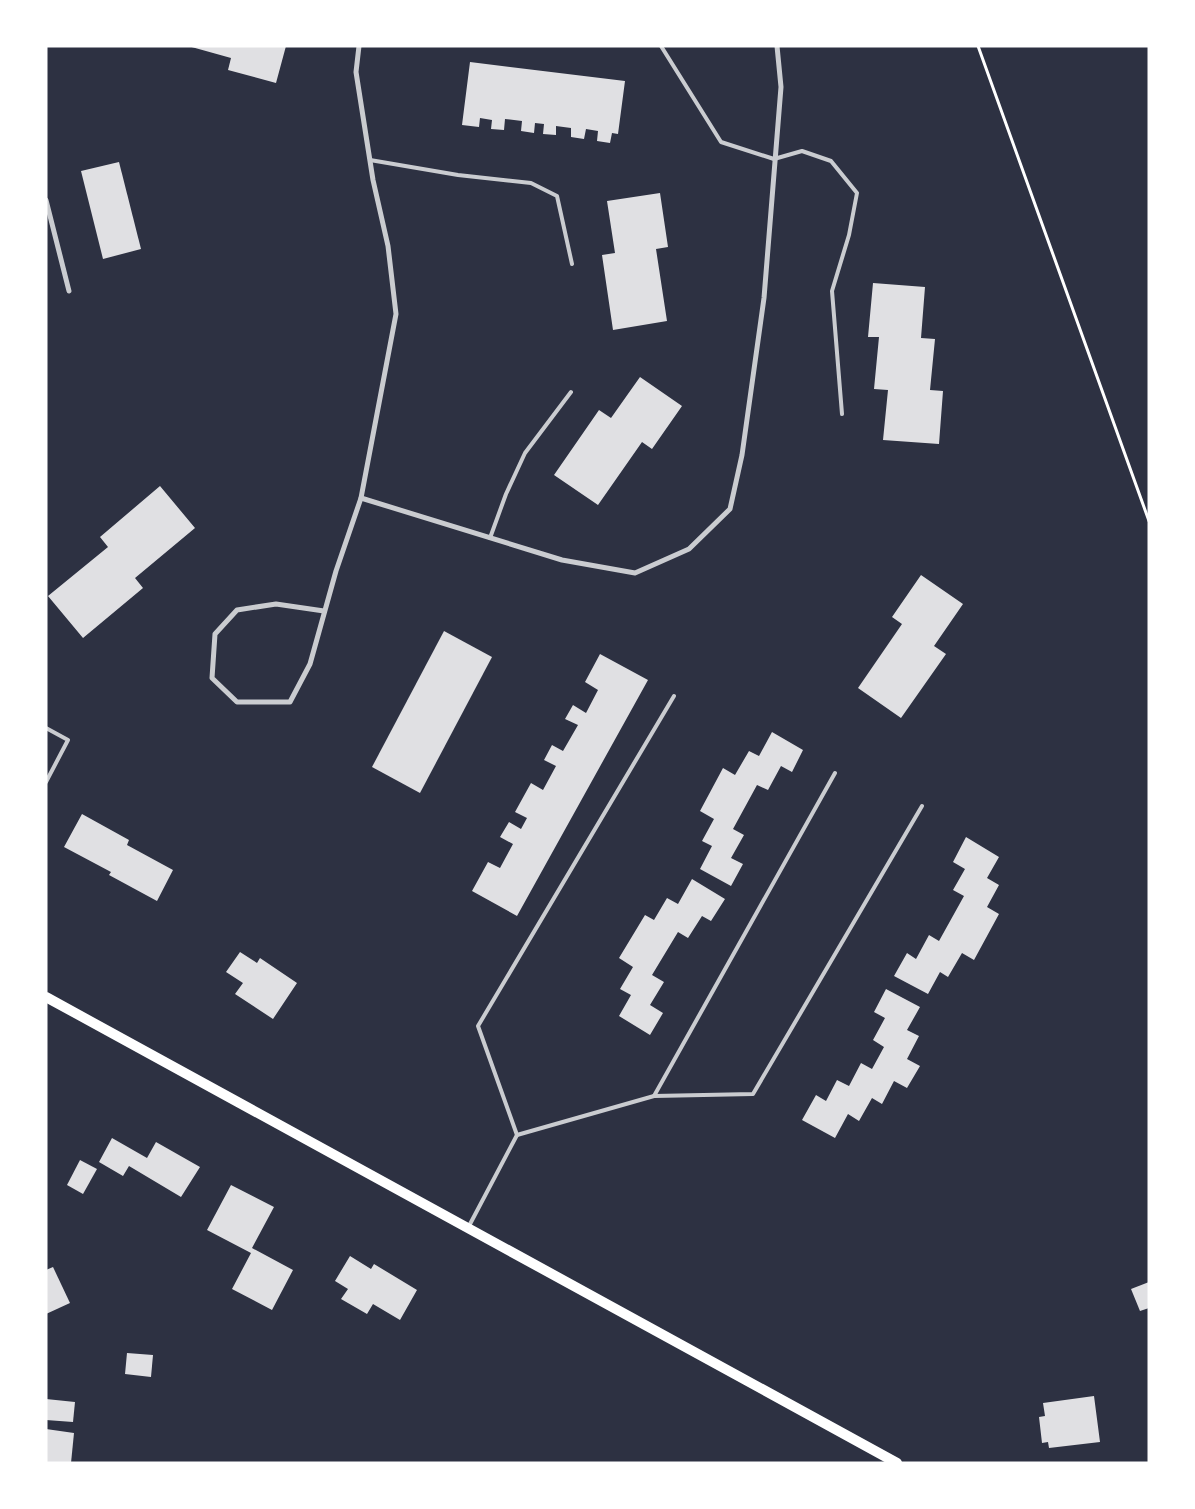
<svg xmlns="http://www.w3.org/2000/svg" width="1195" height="1509" viewBox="0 0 1195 1509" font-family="'Space Grotesk',sans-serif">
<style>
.building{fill:#e0e0e3}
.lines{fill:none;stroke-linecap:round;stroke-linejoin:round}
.path{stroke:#fff;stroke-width:3}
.service{stroke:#caccd0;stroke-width:4}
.minor{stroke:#caccd0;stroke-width:5}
.secondary{stroke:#fff;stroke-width:10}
</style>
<rect width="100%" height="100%" fill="#2d3142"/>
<g class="building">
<polygon points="188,46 286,46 276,83 228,70 231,58"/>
<polygon points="470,62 625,81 618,134 612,133 610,143 597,141 598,131 586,129 584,139 571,137 571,128 556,126 556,135 543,134 544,124 535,123 534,133 521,131 522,121 505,119 504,130 491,129 492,120 480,118 479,127 462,125"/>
<polygon points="119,162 141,249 103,259 81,171"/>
<polygon points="660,193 668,247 656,249 667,321 613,330 602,255 615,253 607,201"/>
<polygon points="873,283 925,287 921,338 935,339 930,390 943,391 939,444 883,440 888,390 874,389 879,337 868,337"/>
<polygon points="640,377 682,406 652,449 642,442 598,505 554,475 599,410 611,418"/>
<polygon points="160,486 195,528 135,578 143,588 83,638 48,596 108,547 100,537"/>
<polygon points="921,575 963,604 934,646 946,654 901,718 858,688 902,624 892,617"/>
<polygon points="444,631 492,657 420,793 372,767"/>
<polygon points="600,654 648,680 517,916 472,891 488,862 500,868 513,844 500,837 509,822 521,829 527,818 515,812 531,783 543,790 556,766 544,760 552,745 563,751 578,725 565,719 573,705 586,713 598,690 585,682"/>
<polygon points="772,732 803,750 792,772 781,766 768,790 757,785 733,829 744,835 731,858 743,864 731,886 700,869 712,846 702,841 714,819 700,811 723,768 735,775 749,751 759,756"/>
<polygon points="82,814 129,840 127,845 173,870 157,901 109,875 111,872 64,847"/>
<polygon points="966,837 999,857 987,878 999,885 987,907 999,914 974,960 962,953 948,977 940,972 928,994 894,976 907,953 916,959 929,935 939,941 964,896 953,890 965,869 953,862"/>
<polygon points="692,879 725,899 711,921 702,916 688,938 678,932 652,975 664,982 650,1005 663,1013 650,1035 619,1016 631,995 620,989 633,967 619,958 645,915 654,920 667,898 678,904"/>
<polygon points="240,952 257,963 260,958 297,983 273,1019 235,994 243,983 226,972"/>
<polygon points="886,989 920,1007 907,1030 919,1036 907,1059 920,1066 907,1088 894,1081 882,1104 872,1098 859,1121 848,1114 835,1138 802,1120 816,1095 826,1101 837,1080 849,1086 861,1063 872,1069 884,1047 873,1040 885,1018 874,1012"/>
<polygon points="112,1138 147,1158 156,1142 200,1167 181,1197 129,1166 123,1176 99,1162"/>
<polygon points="80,1160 97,1169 83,1194 67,1185"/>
<polygon points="231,1185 274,1207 252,1248 293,1270 272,1310 232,1289 251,1253 207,1230"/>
<polygon points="350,1256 371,1269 374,1264 417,1290 400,1320 373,1304 367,1314 341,1299 348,1289 335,1281"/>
<polygon points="53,1267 70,1303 46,1314 46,1270"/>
<polygon points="1149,1282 1149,1308 1140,1311 1131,1289"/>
<polygon points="127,1353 153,1355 151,1377 125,1374"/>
<polygon points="1094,1396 1100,1442 1049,1448 1048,1442 1042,1443 1039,1417 1045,1416 1043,1403"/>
<polygon points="46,1399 75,1402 73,1422 46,1420"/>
<polygon points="46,1429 74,1433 71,1463 46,1463"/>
</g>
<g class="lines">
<polyline class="path" points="978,46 1149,521"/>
<g class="service">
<polyline points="661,46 721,142 774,159 802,151 831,161 857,193 849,235 832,291 842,414"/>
<polyline points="370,160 458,175 531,183 557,196 572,264"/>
<polyline points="490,538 506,494 525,453 571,392"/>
<polyline points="46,728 68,740 46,782"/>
<polyline points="835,773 654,1096 753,1094 922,806"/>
<polyline points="654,1096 517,1135 478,1026 674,696"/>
<polyline points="469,1226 517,1135"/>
</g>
<g class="minor">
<polyline points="46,200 69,291"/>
<polyline points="361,498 562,560 635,573 689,549 730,509 742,455 764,298 781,87 777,46"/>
<polyline points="324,611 276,604 237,610 215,634 212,678 237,702 290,702 310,664 336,571 361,498 396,314 388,246 373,180 356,72 359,46"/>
</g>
<polyline class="secondary" points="46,997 897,1463"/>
</g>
<rect width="1195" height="1509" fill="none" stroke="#ffffff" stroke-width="95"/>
</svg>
